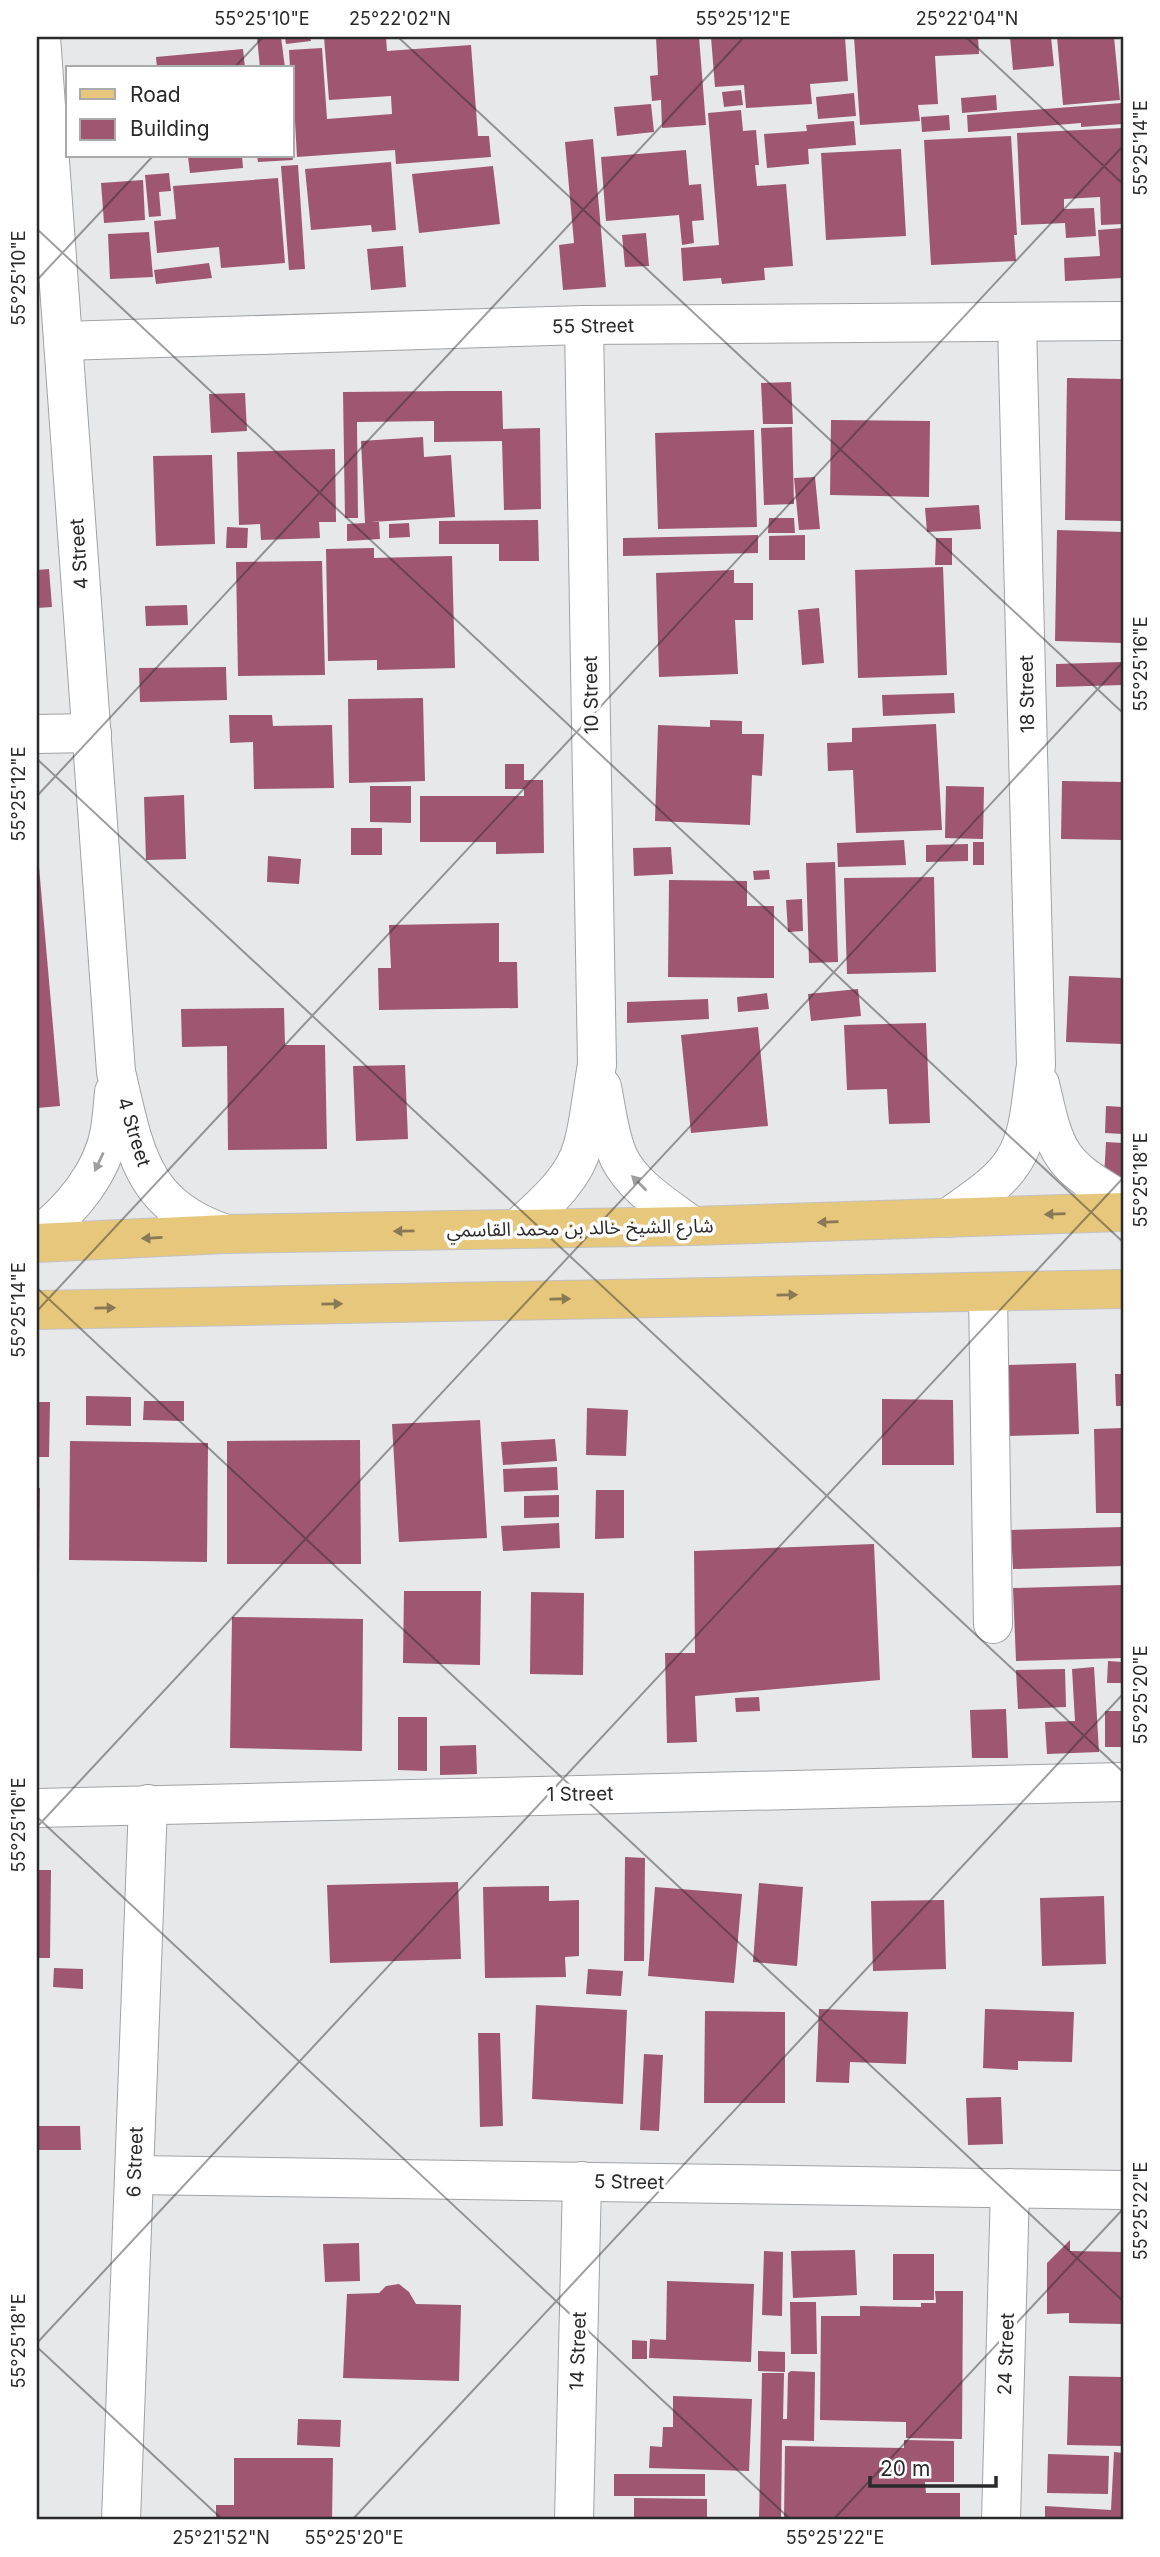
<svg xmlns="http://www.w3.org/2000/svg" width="1160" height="2557" viewBox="0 0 1160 2557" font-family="Inter,'Noto Sans Arabic',sans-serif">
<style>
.building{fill:#9e5671}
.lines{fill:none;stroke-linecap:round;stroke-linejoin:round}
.minor-casing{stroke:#a1a2a4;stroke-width:40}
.major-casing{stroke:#c3c3c4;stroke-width:40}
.minor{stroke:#fff;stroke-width:38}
.major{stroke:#e6c77b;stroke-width:38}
.oneway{fill:#9f9fa0}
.oneway2{fill:#887853}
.ticks{fill:none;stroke:#2a2a2b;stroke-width:2;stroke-opacity:0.45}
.labels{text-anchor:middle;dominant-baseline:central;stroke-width:7;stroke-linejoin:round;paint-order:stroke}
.street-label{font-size:19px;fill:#2a2a2b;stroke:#fff}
.neatline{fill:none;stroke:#2a2a2b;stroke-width:2.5}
.ticks-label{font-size:18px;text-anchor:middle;fill:#2a2a2b}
</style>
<rect width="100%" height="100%" fill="#e7e8ea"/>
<g class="building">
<polygon points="257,37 281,37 285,68 260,68"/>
<polygon points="285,37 310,37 311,41 286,44"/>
<polygon points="324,37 386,37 387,51 471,45 478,136 489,136 491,157 396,164 395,150 297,157 292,68 290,68 289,50 322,48 327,119 392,114 391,96 329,100"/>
<polygon points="656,37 699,37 706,125 662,128 661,100 652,101 650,76 658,75"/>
<polygon points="711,37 845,37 848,81 810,84 812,104 746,108 744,85 715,87"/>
<polygon points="854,37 978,37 979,54 935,56 938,104 918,105 920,121 860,125"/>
<polygon points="1010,37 1051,37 1054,66 1013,70"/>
<polygon points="1057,37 1114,37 1120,100 1063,105"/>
<polygon points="243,49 245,68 157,68 156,57"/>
<polygon points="741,90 743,105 724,107 722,92"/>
<polygon points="854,93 856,116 818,119 816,97"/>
<polygon points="996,95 997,110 962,113 961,98"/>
<polygon points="1122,103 1123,124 1081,127 1081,123 968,132 967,115"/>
<polygon points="651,104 654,132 617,136 614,107"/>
<polygon points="741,110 743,131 756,130 759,165 755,165 757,186 786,184 793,266 764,268 765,280 722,284 721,278 683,281 681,248 719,245 708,113"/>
<polygon points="949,115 950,130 922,132 921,117"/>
<polygon points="854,121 856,145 808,149 809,164 767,168 764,134 807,131 806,125"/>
<polygon points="1123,128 1123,224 1101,225 1100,197 1064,199 1064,209 1094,208 1096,236 1066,238 1065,223 1021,225 1017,133"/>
<polygon points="1011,136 1017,235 1014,235 1016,261 931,265 924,140"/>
<polygon points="593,139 606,287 563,290 559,245 574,243 565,142"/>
<polygon points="901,149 906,236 826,240 821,153"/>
<polygon points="686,150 689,185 701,184 704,220 692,221 694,243 682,245 679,215 606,221 601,157"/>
<polygon points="204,156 242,156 243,168 190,173 188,157"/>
<polygon points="257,156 292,156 293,160 258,162"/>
<polygon points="391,162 396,230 372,232 371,225 311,230 305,169"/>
<polygon points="298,165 305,269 289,270 281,166"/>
<polygon points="493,166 500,224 419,233 412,174"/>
<polygon points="169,173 171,191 159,192 161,216 149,217 145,175"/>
<polygon points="278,178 285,263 221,268 219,247 157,253 154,221 176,219 173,186"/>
<polygon points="143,180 145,220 104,223 101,183"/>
<polygon points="1123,228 1123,278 1065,281 1064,258 1100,256 1098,230"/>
<polygon points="149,232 153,277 110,279 108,234"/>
<polygon points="646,233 649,266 625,267 622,235"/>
<polygon points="403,246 406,287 371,290 367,249"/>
<polygon points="209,263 212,278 156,284 154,270"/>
<polygon points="1067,378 1123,379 1123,521 1065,520"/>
<polygon points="791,382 793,424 763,424 761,383"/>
<polygon points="452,391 502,391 503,429 540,428 541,509 504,510 502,441 434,442 434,421 357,422 358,518 345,518 343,392"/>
<polygon points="245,393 247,431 211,433 209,394"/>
<polygon points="831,420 930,421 929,497 830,495"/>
<polygon points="792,427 794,504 764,505 761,428"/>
<polygon points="754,430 757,527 658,529 655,433"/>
<polygon points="423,437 424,457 451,455 455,517 371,522 379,522 380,539 347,541 347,524 365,523 361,441"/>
<polygon points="335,449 336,522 319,522 320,538 261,540 260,524 239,525 237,452"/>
<polygon points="212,455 215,544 156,546 153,456"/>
<polygon points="815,477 820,529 799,530 794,478"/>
<polygon points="979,505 981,529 927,532 925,508"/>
<polygon points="769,518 794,518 795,533 768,533"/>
<polygon points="538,520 539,561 499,561 499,544 439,544 439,521"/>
<polygon points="409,523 410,537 389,538 389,524"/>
<polygon points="227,527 248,528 247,548 226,548"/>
<polygon points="1057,530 1123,532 1123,643 1055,641"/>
<polygon points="758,535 758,553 623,556 623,538"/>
<polygon points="805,535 805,560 769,560 769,536"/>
<polygon points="936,538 952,538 952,565 935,565"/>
<polygon points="374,548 374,558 452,556 455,668 377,670 377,660 328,661 326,549"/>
<polygon points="322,561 325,675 238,676 236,562"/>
<polygon points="943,567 947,675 858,678 855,570"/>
<polygon points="49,569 52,607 37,608 37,570"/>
<polygon points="734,570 734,583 753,583 753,620 735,620 738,674 659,677 656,573"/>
<polygon points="187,605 188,625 146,626 145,606"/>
<polygon points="819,608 824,663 802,665 798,610"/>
<polygon points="1122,662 1123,685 1056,687 1056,664"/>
<polygon points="226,667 227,700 140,702 139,668"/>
<polygon points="954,693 955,713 883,716 882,695"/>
<polygon points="423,698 425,781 349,783 348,699"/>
<polygon points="229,715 272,715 273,726 332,725 334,788 254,789 253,742 230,743"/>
<polygon points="710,720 742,721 742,734 764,734 762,776 752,775 750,825 655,821 658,725 710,727"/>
<polygon points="936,724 942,830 856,833 853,770 828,771 827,743 852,742 852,728"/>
<polygon points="505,764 524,764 524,780 543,780 544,853 496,854 496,842 420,842 420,796 524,796 524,789 505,789"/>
<polygon points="1062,781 1123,782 1123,840 1061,839"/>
<polygon points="370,786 411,786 411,823 370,822"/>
<polygon points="946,786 984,787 983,839 945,838"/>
<polygon points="184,795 186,859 146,860 144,797"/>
<rect x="351" y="828" width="31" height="27"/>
<polygon points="904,840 906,865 838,867 837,843"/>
<rect x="973" y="842" width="11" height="23"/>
<polygon points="968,844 968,861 926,862 926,845"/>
<polygon points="671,847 673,874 634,876 633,848"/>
<polygon points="268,856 301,859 299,884 267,882"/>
<polygon points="835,862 838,962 809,963 806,863"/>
<polygon points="37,867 39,867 60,1106 37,1108"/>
<polygon points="769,870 770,879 754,880 753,871"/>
<polygon points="934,877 936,972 847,974 844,878"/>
<polygon points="669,880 747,881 747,906 774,906 774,978 668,977"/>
<polygon points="802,899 803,931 788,932 786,900"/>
<polygon points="499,923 499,962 517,962 518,1008 379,1010 378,968 391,968 389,925"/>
<polygon points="1069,976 1123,978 1123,1044 1066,1042"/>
<polygon points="858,989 861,1016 811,1021 808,994"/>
<polygon points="767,993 769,1009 738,1012 737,997"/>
<polygon points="708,999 709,1019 627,1023 627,1002"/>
<polygon points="284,1008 285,1045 325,1045 327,1149 228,1150 227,1046 182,1047 181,1009"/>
<polygon points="926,1023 930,1123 889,1124 887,1089 847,1090 844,1025"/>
<polygon points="758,1027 768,1126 691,1133 681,1035"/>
<polygon points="405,1065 408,1139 356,1141 353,1066"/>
<polygon points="1106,1106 1123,1107 1123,1134 1105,1133"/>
<polygon points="1106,1142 1123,1143 1123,1178 1104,1177"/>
<polygon points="1076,1363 1079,1434 1009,1436 1006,1365"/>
<polygon points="1115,1374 1123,1374 1123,1406 1116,1406"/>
<polygon points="86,1396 131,1397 131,1426 86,1425"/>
<polygon points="882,1399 953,1400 954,1465 882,1465"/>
<polygon points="144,1401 184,1401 184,1421 143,1420"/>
<polygon points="37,1402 50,1402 49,1457 37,1457"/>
<polygon points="587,1408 628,1410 626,1456 586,1455"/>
<polygon points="480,1420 487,1538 399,1542 392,1424"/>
<polygon points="1123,1428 1123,1513 1096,1513 1094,1429"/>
<polygon points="555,1439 557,1461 503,1465 501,1442"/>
<polygon points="360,1440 361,1564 227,1564 227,1441"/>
<polygon points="70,1441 208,1443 207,1562 69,1560"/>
<polygon points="557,1467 558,1490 504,1492 503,1469"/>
<polygon points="37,1488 40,1488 39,1574 37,1574"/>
<polygon points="596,1490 624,1490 624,1538 595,1539"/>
<polygon points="559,1495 559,1517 524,1518 524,1496"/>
<polygon points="559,1523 560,1548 503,1551 501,1526"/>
<polygon points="1123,1527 1123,1566 1013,1569 1011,1530"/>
<polygon points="874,1544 880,1680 695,1696 697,1742 667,1743 665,1653 695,1653 694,1551"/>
<polygon points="1123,1585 1123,1658 1016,1661 1013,1588"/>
<polygon points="404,1591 481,1591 480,1665 403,1663"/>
<polygon points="531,1592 584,1593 583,1675 530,1674"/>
<polygon points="232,1617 363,1619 362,1751 230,1748"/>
<polygon points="1108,1661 1123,1662 1123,1683 1107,1683"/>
<polygon points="1094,1667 1099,1752 1047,1754 1045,1722 1075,1721 1072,1669"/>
<polygon points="1065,1669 1066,1707 1018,1709 1016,1670"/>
<polygon points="759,1697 760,1711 736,1712 735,1698"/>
<polygon points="1006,1709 1008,1758 972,1758 970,1710"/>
<rect x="1105" y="1711" width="18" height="36"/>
<polygon points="398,1717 427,1717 427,1771 398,1770"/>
<polygon points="476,1745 477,1774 440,1775 440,1746"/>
<polygon points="625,1857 645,1858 644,1961 624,1961"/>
<polygon points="37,1870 51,1870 50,1958 37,1958"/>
<polygon points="458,1882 461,1959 330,1963 327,1885"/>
<polygon points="759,1883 803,1887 797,1966 753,1962"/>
<polygon points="549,1886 549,1901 579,1900 579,1956 565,1957 566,1977 485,1978 483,1887"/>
<polygon points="655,1887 742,1894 734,1983 648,1976"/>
<polygon points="1104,1896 1106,1964 1042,1966 1040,1898"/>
<polygon points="944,1900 946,1969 873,1971 871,1901"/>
<polygon points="54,1968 83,1969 83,1989 53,1987"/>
<polygon points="588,1969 623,1971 621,1996 586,1994"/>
<polygon points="536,2005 627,2010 623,2104 532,2099"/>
<polygon points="819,2009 908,2012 906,2064 850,2062 849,2083 816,2082"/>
<polygon points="985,2009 1074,2012 1072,2062 1018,2061 1018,2070 983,2068"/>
<polygon points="705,2011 785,2012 785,2103 704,2103"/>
<polygon points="478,2033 500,2033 503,2126 480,2127"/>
<polygon points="644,2054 663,2055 659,2131 640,2130"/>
<polygon points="1001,2097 1003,2144 968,2145 966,2098"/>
<polygon points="37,2126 80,2126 81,2150 37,2150"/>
<polygon points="1070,2240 1070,2251 1123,2252 1123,2324 1069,2323 1069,2313 1047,2314 1047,2263"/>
<polygon points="359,2243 360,2281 325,2282 323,2244"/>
<polygon points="855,2250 857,2295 793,2298 791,2251"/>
<polygon points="764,2251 783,2252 782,2316 762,2315"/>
<rect x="893" y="2254" width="41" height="46"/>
<polygon points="667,2281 754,2284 751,2362 649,2358 650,2339 666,2340"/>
<polygon points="399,2284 409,2292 416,2304 461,2305 459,2381 343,2378 347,2294 379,2293 386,2286"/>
<polygon points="935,2291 963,2291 962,2439 906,2438 906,2422 820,2420 821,2316 860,2316 860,2306 921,2307 921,2303 936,2303"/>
<polygon points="790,2302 816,2302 817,2354 791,2354"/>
<polygon points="632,2340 647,2341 647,2359 632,2359"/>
<polygon points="758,2351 785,2352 785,2372 758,2371"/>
<polygon points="791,2371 815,2372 814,2441 782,2440 781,2520 759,2520 762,2373 784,2373 783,2419 787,2419 788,2373"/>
<polygon points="1069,2376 1123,2377 1123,2446 1067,2445"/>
<polygon points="673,2396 752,2399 749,2471 649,2468 650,2446 662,2447 663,2427 673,2427"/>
<polygon points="298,2419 341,2420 340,2447 297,2445"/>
<polygon points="904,2440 954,2441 954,2482 925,2482 926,2493 960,2493 960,2520 784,2520 785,2446 904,2448"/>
<polygon points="1114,2452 1123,2453 1123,2520 1045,2520 1045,2506 1111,2510"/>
<polygon points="1048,2454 1109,2456 1108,2494 1047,2493"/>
<polygon points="234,2458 333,2458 332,2520 216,2520 216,2505 234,2505"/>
<rect x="614" y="2474" width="91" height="22"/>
<polygon points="634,2498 707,2499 707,2520 625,2520 625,2517 634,2517"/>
</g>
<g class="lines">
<defs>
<g id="minor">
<path d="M41 37 116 1072C135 1151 140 1205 226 1234"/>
<polyline points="63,341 584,325 1123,321"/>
<polyline points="37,734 92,733"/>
<path d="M1040 1084C1056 1155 1059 1164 1123 1201"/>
<path d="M602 1087C607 1111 609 1136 619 1158 634 1188 666 1206 692 1226"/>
<path d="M948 1218C970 1201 999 1185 1014 1160 1031 1134 1031 1095 1036 1065L1017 324"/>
<path d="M517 1229C543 1205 574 1180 583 1145 590 1119 592 1091 597 1065L584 325"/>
<path d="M37 1236C71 1211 103 1172 110 1130 112 1117 113 1104 114 1092"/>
<polyline points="988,1292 993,1624"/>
<polyline points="37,1808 1123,1782"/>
<polyline points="134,2175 1123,2190"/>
<polyline points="121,2520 148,1804"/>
<polyline points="574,2520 582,2181"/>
<polyline points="1001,2520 1010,2188"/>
</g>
<g id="major">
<polyline points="37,1243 226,1234 692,1226 1123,1212"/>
<polyline points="37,1310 1123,1289"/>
</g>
</defs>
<use href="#minor" class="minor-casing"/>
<use href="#major" class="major-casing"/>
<use href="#minor" class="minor"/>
<use href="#major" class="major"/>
</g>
<defs><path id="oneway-solid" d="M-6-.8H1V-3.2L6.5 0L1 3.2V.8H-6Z" transform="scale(1.75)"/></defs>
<g class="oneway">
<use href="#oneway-solid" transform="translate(99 1162) rotate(115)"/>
<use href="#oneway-solid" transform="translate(639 1183) rotate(-135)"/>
</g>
<g class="oneway2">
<use href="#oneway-solid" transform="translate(1055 1214) rotate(178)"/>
<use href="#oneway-solid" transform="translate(828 1222) rotate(178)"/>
<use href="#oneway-solid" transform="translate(404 1231) rotate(179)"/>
<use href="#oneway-solid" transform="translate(152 1238) rotate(177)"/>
<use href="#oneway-solid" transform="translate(787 1295) rotate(-1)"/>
<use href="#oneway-solid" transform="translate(560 1299) rotate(-1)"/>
<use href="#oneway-solid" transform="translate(332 1304) rotate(-1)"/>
<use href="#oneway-solid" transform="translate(105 1308) rotate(-1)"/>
</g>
<path class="ticks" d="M398 37 1123 713M966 37 1123 184M234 68 263 37M37 229 1123 1242M37 280 153 156M37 759 1123 1772M37 796 744 37M37 1288 1123 2301M37 1311 1123 146M37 1817 791 2520M37 1827 1123 662M37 2343 1123 1178M37 2347 223 2520M352 2520 1123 1694M833 2520 1123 2209"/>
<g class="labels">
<g class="street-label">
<text transform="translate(593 326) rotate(-1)">55 Street</text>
<text transform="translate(79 554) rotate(-94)">4 Street</text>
<text transform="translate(1027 694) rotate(-91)">18 Street</text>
<text transform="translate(591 695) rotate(-91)">10 Street</text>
<text transform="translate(134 1132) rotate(73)">4 Street</text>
<text transform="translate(580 1228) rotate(-1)">شارع الشيخ خالد بن محمد القاسمي</text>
<text transform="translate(580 1794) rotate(-1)">1 Street</text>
<text transform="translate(135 2162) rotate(-88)">6 Street</text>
<text transform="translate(629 2182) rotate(1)">5 Street</text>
<text transform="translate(578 2351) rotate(-88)">14 Street</text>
<text transform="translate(1006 2354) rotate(-88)">24 Street</text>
</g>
</g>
<rect width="1160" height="2557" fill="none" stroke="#ffffff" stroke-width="77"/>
<rect x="66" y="66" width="228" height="91" fill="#ffffff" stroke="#aaaaaa" stroke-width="2"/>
<rect x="80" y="89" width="35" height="10" fill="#e6c77b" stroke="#aaaaaa" stroke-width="2"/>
<text x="130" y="102" font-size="21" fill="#2a2a2b">Road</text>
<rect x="80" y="119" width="35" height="21" fill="#9e5671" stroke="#aaaaaa" stroke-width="2"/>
<text x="130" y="136" font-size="21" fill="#2a2a2b">Building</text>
<path d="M870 2476v10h126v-10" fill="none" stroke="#2a2a2b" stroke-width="3.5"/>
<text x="880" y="2476" font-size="21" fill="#2a2a2b" stroke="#ffffff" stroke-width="5" paint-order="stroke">20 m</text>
<rect x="38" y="38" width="1084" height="2480" class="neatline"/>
<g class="ticks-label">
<text x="262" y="25">55°25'10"E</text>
<text x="400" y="25">25°22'02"N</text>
<text x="743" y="25">55°25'12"E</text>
<text x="967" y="25">25°22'04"N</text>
<text transform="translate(1141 148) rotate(-90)" y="6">55°25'14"E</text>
<text transform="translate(19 278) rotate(-90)" y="6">55°25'10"E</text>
<text transform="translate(1141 664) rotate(-90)" y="6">55°25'16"E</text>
<text transform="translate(19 794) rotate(-90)" y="6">55°25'12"E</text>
<text transform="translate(1141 1180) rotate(-90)" y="6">55°25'18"E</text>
<text transform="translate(19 1310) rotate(-90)" y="6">55°25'14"E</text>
<text transform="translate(1141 1695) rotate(-90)" y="6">55°25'20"E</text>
<text transform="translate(19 1825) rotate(-90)" y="6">55°25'16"E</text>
<text transform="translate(1141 2211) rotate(-90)" y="6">55°25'22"E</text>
<text transform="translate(19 2341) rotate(-90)" y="6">55°25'18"E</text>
<text x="221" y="2544">25°21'52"N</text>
<text x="354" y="2544">55°25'20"E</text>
<text x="835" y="2544">55°25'22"E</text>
</g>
</svg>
